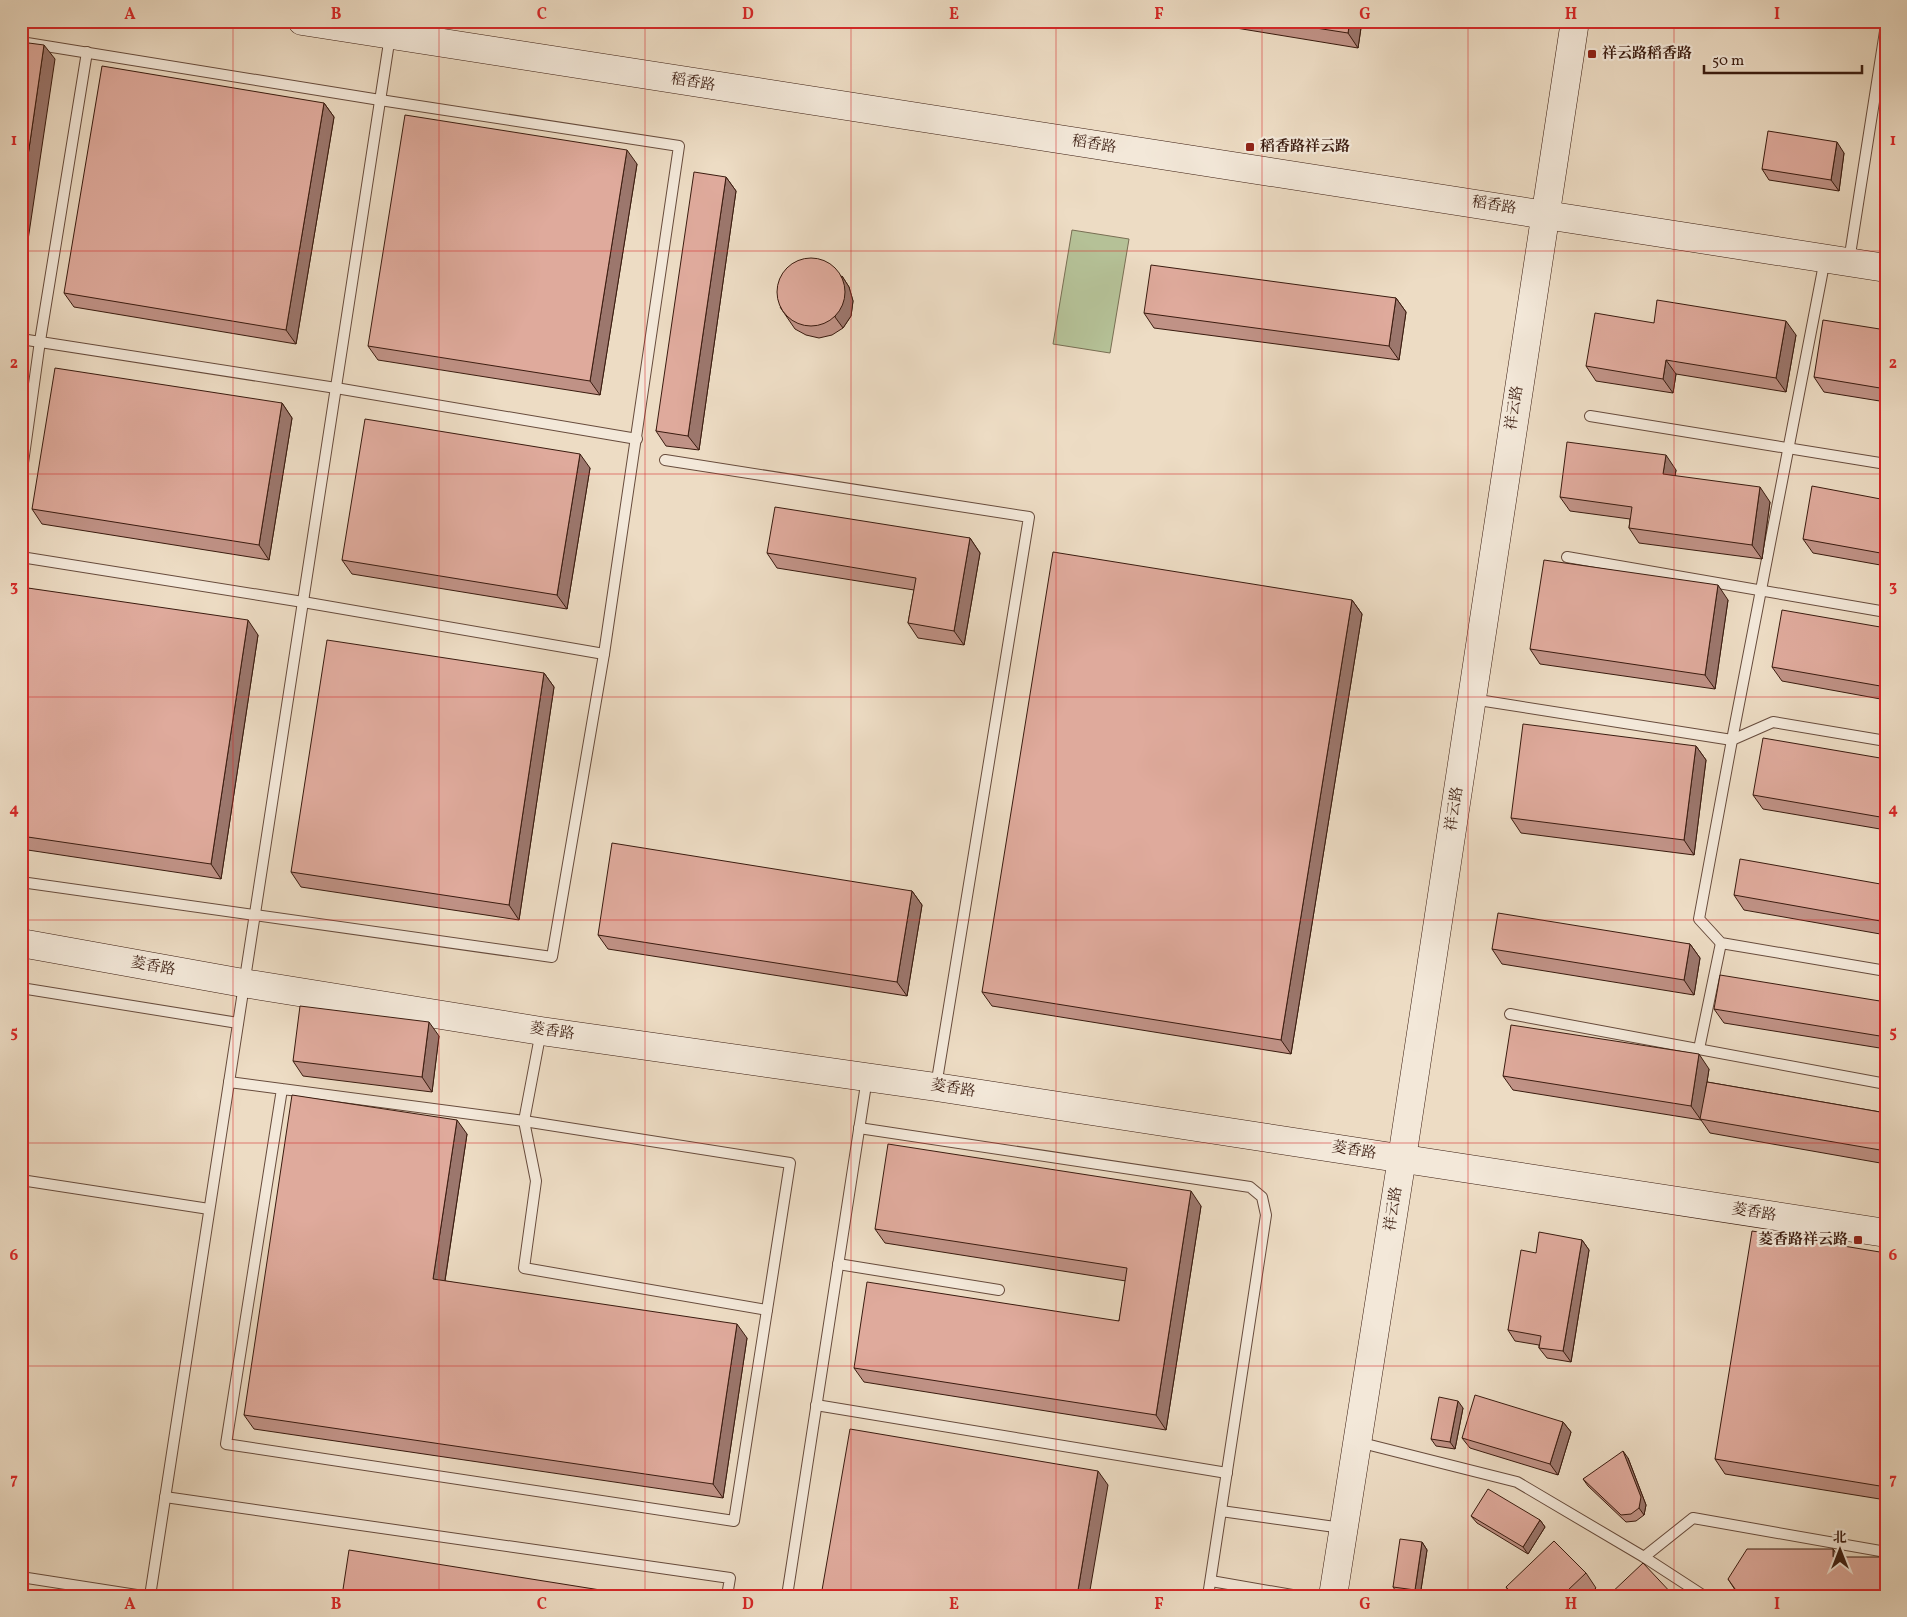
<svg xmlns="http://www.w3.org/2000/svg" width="1907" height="1617" viewBox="0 0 1907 1617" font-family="Vollkorn,'Noto Serif SC',serif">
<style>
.green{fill:#b5c197;stroke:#786e53}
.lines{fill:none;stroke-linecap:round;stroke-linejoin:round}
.lane-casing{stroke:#674b3c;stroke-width:12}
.secondary-casing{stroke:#3a1b0f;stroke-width:29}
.lane{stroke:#f3e8d9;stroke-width:10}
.secondary{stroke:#f3e8d9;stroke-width:28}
.wall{fill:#c09286;stroke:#3a1b0f}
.shaded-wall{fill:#9c776d;stroke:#3a1b0f}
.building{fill:#dfaa9c;stroke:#3a1b0f}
.grid{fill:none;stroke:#d62828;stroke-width:1;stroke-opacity:0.55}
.poi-dot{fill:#8f2418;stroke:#f3e8d9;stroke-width:2}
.labels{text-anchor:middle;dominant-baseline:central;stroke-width:4.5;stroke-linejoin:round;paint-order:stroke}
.poi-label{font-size:15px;font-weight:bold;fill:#3a1b0f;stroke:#f3e8d9;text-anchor:start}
.street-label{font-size:15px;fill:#3a1b0f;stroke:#f3e8d9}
.neatline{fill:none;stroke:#d62828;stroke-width:2}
.grid-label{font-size:16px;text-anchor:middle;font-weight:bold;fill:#d62828}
</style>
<rect width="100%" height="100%" fill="#eddcc4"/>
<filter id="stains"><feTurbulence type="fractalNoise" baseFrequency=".004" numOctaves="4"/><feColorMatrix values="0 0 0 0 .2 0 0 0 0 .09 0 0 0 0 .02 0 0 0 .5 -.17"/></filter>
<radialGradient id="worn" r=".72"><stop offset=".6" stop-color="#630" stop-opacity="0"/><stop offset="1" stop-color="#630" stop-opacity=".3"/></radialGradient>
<polygon class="green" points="1072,230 1129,239 1110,353 1053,344"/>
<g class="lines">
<defs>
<g id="lane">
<polyline points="21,42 380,100 679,146 604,654 552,957 21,882"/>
<polyline points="1825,259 1732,740 1699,919 1721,943 1886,971"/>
<polyline points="1849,261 1886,25"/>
<polyline points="21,339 336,388 637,439"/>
<polyline points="1590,416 1886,464"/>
<polyline points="665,460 1029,517 936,1086"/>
<polyline points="21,477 40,341 87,52"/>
<polyline points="21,557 303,602 604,654"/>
<polyline points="1567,557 1886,612"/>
<polyline points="1472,699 1732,740 1773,722 1886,741"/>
<polyline points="21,988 238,1023"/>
<polyline points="1510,1014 1886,1084"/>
<polyline points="541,1031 524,1121 536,1181 524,1268 767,1310"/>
<polyline points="1699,1049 1721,943"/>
<polyline points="229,1082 524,1121 790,1163 734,1521 226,1444 282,1089"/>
<polyline points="859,1128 1250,1187 1262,1197 1266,1215 1208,1596"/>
<polyline points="21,1180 209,1209"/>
<polyline points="838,1264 999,1290"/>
<polyline points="816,1405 1227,1473"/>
<polyline points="1358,1442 1517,1482 1644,1557 1704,1596"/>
<polyline points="165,1497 730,1578 727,1596"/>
<polyline points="1221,1511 1342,1528"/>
<polyline points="1644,1557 1693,1518 1886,1552"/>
<polyline points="21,1577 143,1596"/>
<polyline points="1211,1581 1298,1596"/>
<polyline points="150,1596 390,36"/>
<polyline points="787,1596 867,1078"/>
</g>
<g id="secondary">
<polyline points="302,21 1886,268"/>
<polyline points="21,943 243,983 541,1031 936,1087 1886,1233"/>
<polyline points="1333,1596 1402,1158 1575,21"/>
</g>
</defs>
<use href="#lane" class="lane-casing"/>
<use href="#secondary" class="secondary-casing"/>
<use href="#lane" class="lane"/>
<use href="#secondary" class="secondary"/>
</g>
<g class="wall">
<polygon points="1231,21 1362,21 1358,48 1236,28"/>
<polygon points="324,103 334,117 296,344 74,307 64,293"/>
<polygon points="1844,153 1839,191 1769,180 1762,169"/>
<polygon points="637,164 600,395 378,360 368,346"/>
<polygon points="726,177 736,191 699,450 666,446 656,431"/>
<polygon points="842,276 849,287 853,301 851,316 843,328 832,335 819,338 806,335 795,329 780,307"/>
<polygon points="1396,298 1406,312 1399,360 1154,328 1144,313"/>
<polygon points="1654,323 1796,335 1786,392 1676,374 1673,393 1596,381 1586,366"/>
<polygon points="1886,330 1886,402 1824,392 1814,377"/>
<polygon points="282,403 292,418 269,560 42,524 32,509"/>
<polygon points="590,468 567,609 352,574 342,560"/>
<polygon points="1676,470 1675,476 1770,502 1762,559 1639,543 1629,528 1630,519 1570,511 1560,497"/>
<polygon points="1886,500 1886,566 1813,553 1803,539"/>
<polygon points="970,538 980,553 964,645 918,638 908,623 914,590 777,568 767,553"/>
<polygon points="21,587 258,635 221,879 21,849"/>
<polygon points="1352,600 1362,614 1291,1054 992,1006 982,992"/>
<polygon points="1728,600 1715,689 1540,664 1530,649"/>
<polygon points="1886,628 1886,700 1782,681 1772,667"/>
<polygon points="544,673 554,687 519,920 301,887 291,872"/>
<polygon points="1696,746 1706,760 1694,855 1521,833 1511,818"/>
<polygon points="1886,759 1886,830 1763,809 1753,795"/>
<polygon points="1886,885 1886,935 1744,910 1734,895"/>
<polygon points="912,891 922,905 907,996 608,949 598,935"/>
<polygon points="1690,944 1700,958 1694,995 1502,964 1492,949"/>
<polygon points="1886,1002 1886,1049 1724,1023 1714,1009"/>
<polygon points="439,1036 432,1092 303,1076 293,1061"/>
<polygon points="1709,1069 1707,1082 1886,1113 1886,1164 1710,1133 1701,1120 1513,1090 1503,1076"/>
<polygon points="467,1134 445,1281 747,1338 723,1498 254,1429 244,1415"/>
<polygon points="1201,1206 1166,1430 864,1382 854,1368 1119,1321 1126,1281 885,1243 875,1229"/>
<polygon points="1582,1240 1589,1250 1571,1362 1547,1358 1539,1348 1539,1345 1515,1341 1508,1330 1536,1253"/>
<polygon points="1886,1253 1886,1500 1725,1474 1715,1459"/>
<polygon points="1463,1408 1455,1449 1436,1446 1431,1439"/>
<polygon points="1563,1422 1571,1432 1558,1475 1470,1448 1462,1438"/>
<polygon points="1628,1458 1646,1505 1644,1515 1636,1521 1626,1522 1588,1486 1583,1479"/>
<polygon points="1471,1516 1540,1520 1545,1527 1528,1554 1477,1523"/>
<polygon points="1422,1542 1427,1550 1420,1596 1408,1596 1398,1594 1393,1587"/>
<polygon points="1833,1549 1838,1557 1886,1596 1739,1596 1728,1579"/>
<polygon points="1586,1573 1596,1588 1587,1596 1512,1596 1506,1587"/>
</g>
<g class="shaded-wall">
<polygon points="1350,21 1362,21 1358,48 1348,33"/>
<polygon points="44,45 55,59 21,287 21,204"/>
<polygon points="324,103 334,117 296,344 286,330"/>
<polygon points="1837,142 1844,153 1839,191 1831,180"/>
<polygon points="627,150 637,164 600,395 590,381"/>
<polygon points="726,177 736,191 699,450 688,436"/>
<polygon points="842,276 849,287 853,301 851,316 843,328 835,317"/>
<polygon points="1396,298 1406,312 1399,360 1389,346"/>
<polygon points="1786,321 1796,335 1786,392 1776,378"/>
<polygon points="1666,360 1676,374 1673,393 1663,379"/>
<polygon points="282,403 292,418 269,560 259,545"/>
<polygon points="580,454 590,468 567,609 557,595"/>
<polygon points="1666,455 1676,470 1673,489 1663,474"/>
<polygon points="1760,487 1770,502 1762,559 1752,545"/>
<polygon points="970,538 980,553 964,645 954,631"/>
<polygon points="1718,585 1728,600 1715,689 1705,675"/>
<polygon points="1352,600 1362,614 1291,1054 1281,1040"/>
<polygon points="248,620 258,635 221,879 211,864"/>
<polygon points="544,673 554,687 519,920 509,905"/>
<polygon points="1696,746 1706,760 1694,855 1684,840"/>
<polygon points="912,891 922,905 907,996 897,982"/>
<polygon points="1690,944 1700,958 1694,995 1684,980"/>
<polygon points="429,1022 439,1036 432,1092 422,1077"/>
<polygon points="1699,1054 1709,1069 1701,1120 1691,1106"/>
<polygon points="457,1120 467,1134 443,1293 433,1279"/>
<polygon points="1191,1191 1201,1206 1166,1430 1156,1415"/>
<polygon points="1582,1240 1589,1250 1571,1362 1563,1351"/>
<polygon points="737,1324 747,1338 723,1498 713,1484"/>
<polygon points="1458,1401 1463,1408 1455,1449 1450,1442"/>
<polygon points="1563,1422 1571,1432 1558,1475 1550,1464"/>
<polygon points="1623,1451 1628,1458 1646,1505 1644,1515 1639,1508"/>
<polygon points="1098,1471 1108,1485 1089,1596 1077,1596"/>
<polygon points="1540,1520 1545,1527 1528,1554 1523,1547"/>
<polygon points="1422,1542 1427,1550 1420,1596 1419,1596 1415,1590"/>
<polygon points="1833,1549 1843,1563 1833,1557"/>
</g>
<g class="building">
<polygon points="1271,21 1350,21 1348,33"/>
<polygon points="21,42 44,45 21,204"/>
<polygon points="102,66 324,103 286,330 64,293"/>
<polygon points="405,115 627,150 590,381 368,346"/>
<polygon points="1768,131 1837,142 1831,180 1762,169"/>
<polygon points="694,172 726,177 688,436 656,431"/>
<circle cx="811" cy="292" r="34"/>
<polygon points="1151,265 1396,298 1389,346 1144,313"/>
<polygon points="1657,300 1786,321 1776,378 1666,360 1663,379 1586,366 1595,313 1654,323"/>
<polygon points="1823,320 1886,330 1886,389 1814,377"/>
<polygon points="55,368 282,403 259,545 32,509"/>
<polygon points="365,419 580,454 557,595 342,560"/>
<polygon points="1567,442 1666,455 1663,474 1760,487 1752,545 1629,528 1632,507 1560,497"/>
<polygon points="1812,486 1886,500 1886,554 1803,539"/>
<polygon points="775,507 970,538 954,631 908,623 916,578 767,553"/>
<polygon points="1053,552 1352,600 1281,1040 982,992"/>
<polygon points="1544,560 1718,585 1705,675 1530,649"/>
<polygon points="21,587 248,620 211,864 21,836"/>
<polygon points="1782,610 1886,628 1886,687 1772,667"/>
<polygon points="327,640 544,673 509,905 291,872"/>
<polygon points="1523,724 1696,746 1684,840 1511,818"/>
<polygon points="1763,738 1886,759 1886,818 1753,795"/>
<polygon points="612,843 912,891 897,982 598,935"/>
<polygon points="1740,859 1886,885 1886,922 1734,895"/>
<polygon points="1498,913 1690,944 1684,980 1492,949"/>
<polygon points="1720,975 1886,1002 1886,1037 1714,1009"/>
<polygon points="300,1006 429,1022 422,1077 293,1061"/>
<polygon points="1511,1025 1699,1054 1691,1106 1503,1076"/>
<polygon points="1707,1082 1886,1113 1886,1151 1700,1119"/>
<polygon points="292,1095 457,1120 433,1279 737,1324 713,1484 244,1415"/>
<polygon points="888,1144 1191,1191 1156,1415 854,1368 867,1282 1119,1321 1127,1268 875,1229"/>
<polygon points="1752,1231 1886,1253 1886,1487 1715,1459"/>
<polygon points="1539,1232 1582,1240 1563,1351 1539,1348 1541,1336 1508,1330 1521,1250 1536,1253"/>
<polygon points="1475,1395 1563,1422 1550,1464 1462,1438"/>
<polygon points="1439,1397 1458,1401 1450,1442 1431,1439"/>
<polygon points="850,1429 1098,1471 1077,1596 821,1596"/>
<polygon points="1623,1451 1641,1497 1639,1508 1631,1514 1621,1515 1583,1479"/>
<polygon points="1488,1489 1540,1520 1523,1547 1471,1516"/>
<polygon points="1400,1539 1422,1542 1415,1590 1393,1587"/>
<polygon points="1554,1541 1586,1573 1567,1591 1572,1596 1514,1596 1506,1587"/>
<polygon points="1747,1549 1833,1549 1833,1557 1886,1557 1886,1596 1884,1596 1884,1594 1740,1596 1728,1579"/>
<polygon points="349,1550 638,1596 342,1596"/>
<polygon points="1643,1563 1674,1596 1608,1596"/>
</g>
<path class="grid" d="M233 21V1596M439 21V1596M645 21V1596M851 21V1596M1056 21V1596M1262 21V1596M1468 21V1596M1674 21V1596M21 251H1886M21 474H1886M21 697H1886M21 920H1886M21 1143H1886M21 1366H1886"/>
<g class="poi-dot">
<rect x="1587" y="49" width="10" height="10" rx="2.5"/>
<rect x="1245" y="142" width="10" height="10" rx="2.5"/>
<rect x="1853" y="1235" width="10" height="10" rx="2.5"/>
</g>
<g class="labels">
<g class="poi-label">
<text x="1602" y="54">祥云路稻香路</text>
<text x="1260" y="147">稻香路祥云路</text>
<text x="1848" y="1240" text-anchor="end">菱香路祥云路</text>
</g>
<g class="street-label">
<text transform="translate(693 83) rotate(9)">稻香路</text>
<text transform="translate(1094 145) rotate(9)">稻香路</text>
<text transform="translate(1494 206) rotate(9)">稻香路</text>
<text transform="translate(1515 408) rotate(-81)">祥云路</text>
<text transform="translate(1455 809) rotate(-81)">祥云路</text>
<text transform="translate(153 967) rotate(10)">菱香路</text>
<text transform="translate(552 1032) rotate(8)">菱香路</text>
<text transform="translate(953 1089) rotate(9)">菱香路</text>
<text transform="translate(1354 1151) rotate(9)">菱香路</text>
<text transform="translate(1394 1209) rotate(-81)">祥云路</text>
<text transform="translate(1754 1213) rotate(9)">菱香路</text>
</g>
</g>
<rect width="1907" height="1617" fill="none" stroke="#eddcc4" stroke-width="55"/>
<g transform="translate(1840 1550)" stroke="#f3e8d9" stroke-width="4" paint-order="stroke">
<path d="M0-4L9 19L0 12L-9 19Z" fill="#3a1b0f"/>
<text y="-8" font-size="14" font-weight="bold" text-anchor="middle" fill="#3a1b0f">北</text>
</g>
<path d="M1704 65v8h158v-8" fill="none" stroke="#3a1b0f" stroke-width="2.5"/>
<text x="1712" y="65" font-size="15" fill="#3a1b0f" stroke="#f3e8d9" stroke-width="4" paint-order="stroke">50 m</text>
<rect x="28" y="28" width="1852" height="1562" class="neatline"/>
<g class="grid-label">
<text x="130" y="19">A</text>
<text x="336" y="19">B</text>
<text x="542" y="19">C</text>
<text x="748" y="19">D</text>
<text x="954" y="19">E</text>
<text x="1159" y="19">F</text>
<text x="1365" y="19">G</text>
<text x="1571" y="19">H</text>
<text x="1777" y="19">I</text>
<text x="14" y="145">1</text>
<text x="1893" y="145">1</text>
<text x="14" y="368">2</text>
<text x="1893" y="368">2</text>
<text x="14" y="591">3</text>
<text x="1893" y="591">3</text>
<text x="14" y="814">4</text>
<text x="1893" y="814">4</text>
<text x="14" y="1037">5</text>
<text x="1893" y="1037">5</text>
<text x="14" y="1260">6</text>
<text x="1893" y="1260">6</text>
<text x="14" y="1484">7</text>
<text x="1893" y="1484">7</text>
<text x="130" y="1609">A</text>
<text x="336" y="1609">B</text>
<text x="542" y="1609">C</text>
<text x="748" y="1609">D</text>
<text x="954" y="1609">E</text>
<text x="1159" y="1609">F</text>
<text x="1365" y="1609">G</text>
<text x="1571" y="1609">H</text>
<text x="1777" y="1609">I</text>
</g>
<rect width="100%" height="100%" filter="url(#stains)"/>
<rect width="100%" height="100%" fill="url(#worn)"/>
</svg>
